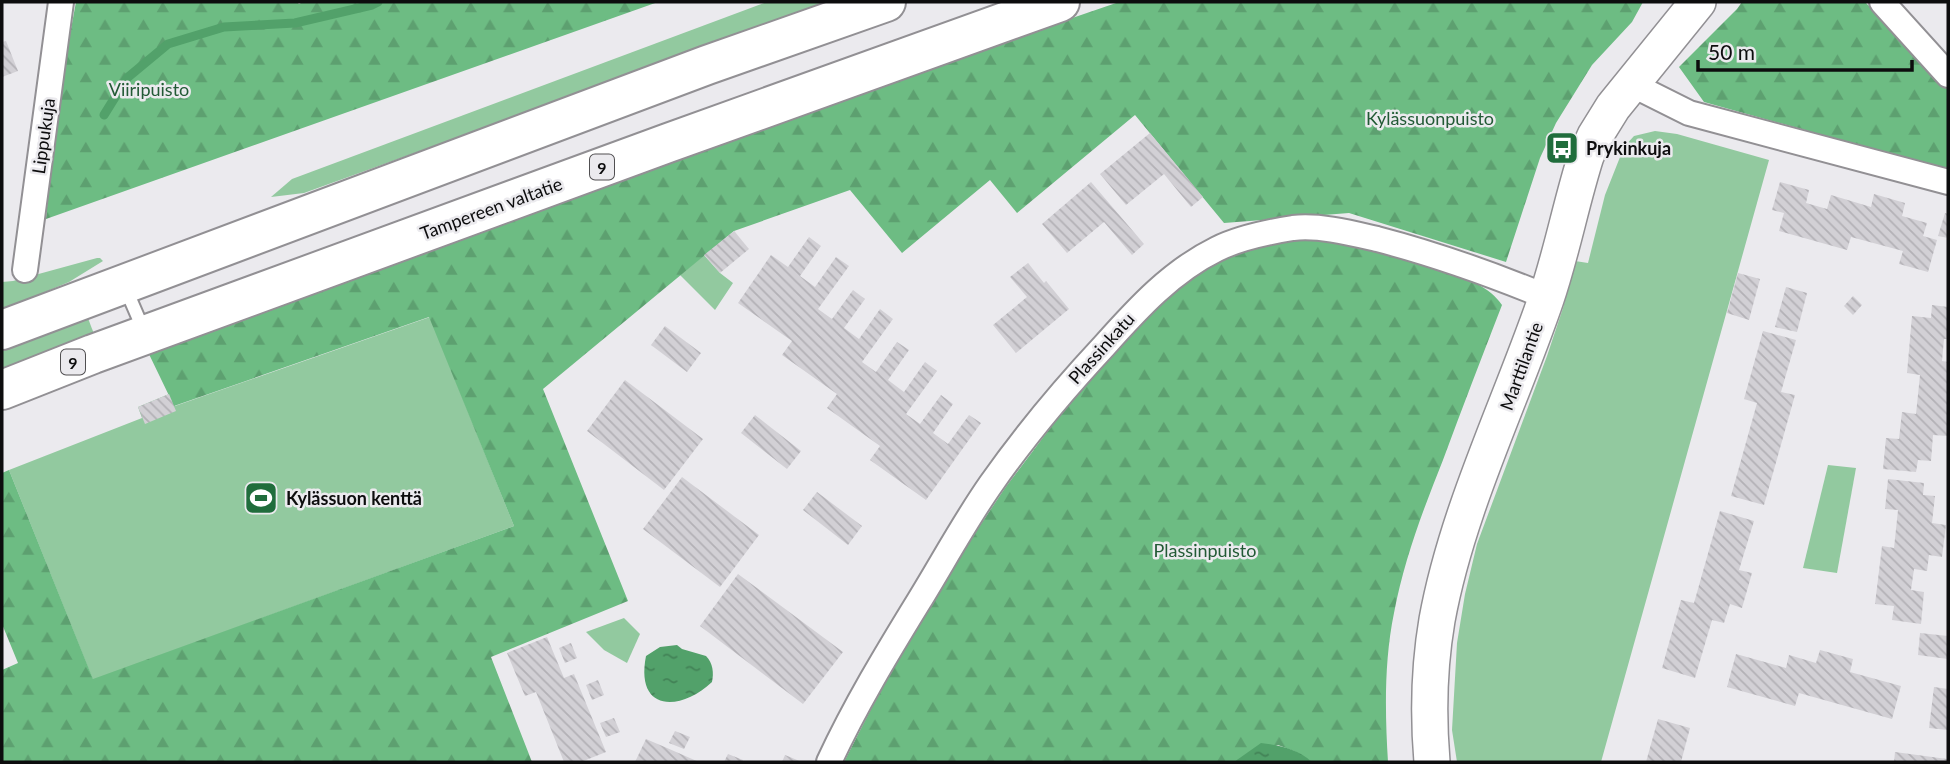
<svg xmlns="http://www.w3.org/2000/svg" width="1950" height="764" viewBox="0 0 1950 764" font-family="Lato,sans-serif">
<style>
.green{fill:#92c99f}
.forest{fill:url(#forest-firs)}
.water{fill:url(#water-ripples)}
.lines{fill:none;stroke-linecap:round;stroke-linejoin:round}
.stream{stroke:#52a16a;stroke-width:9}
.building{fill:url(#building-back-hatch)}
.lane-casing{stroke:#929094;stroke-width:16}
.street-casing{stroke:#929094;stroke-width:28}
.secondary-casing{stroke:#929094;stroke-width:38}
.highway-casing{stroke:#929094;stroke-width:42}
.lane{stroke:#fff;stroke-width:12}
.street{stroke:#fff;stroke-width:24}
.secondary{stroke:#fff;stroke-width:35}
.highway{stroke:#fff;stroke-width:38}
.labels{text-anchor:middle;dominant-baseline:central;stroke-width:5;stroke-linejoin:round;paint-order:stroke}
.shield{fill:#ebeaee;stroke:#504f51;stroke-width:2}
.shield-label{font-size:16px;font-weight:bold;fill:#0d0d0e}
.park-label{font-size:18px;fill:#225a35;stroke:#ebeaee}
.street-label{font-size:18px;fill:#0d0d0e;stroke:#ebeaee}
.poi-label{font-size:18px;font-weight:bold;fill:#0d0d0e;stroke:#ebeaee;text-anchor:start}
</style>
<defs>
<pattern id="forest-firs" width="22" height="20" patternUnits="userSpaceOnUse" patternTransform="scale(1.75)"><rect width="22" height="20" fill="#6dbc83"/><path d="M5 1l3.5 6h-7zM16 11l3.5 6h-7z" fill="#5da070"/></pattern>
<pattern id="water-ripples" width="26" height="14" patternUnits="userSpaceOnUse" patternTransform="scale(1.75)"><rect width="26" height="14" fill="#52a16a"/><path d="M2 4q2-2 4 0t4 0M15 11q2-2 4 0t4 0" fill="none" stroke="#428256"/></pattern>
<pattern id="building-back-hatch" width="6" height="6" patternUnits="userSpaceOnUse" patternTransform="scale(1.75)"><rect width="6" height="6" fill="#d2d0d5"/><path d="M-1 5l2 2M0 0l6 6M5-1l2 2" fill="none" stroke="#b3b1b6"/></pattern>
</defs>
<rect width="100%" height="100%" fill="#ebeaee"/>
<g class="green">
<polygon points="767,2 833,2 304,193 271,197 292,179"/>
<polygon points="1655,131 1677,134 1769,160 1601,762 1457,762 1452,730 1457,643 1465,594 1477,544 1547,356 1563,308 1575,261 1588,263 1605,195 1624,147 1634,136"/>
<polygon points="704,255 720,273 733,283 715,310 680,275"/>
<polygon points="97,258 100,258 103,261 69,282 2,310 2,282 13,281"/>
<polygon points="86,313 94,334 2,370 2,345"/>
<polygon points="430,317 514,526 93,680 9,470 142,418 138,407 169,394 175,406"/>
<polygon points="1828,465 1856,468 1837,573 1803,568"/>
<polygon points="624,618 640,634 627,663 604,650 586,632"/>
</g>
<g class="forest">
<polygon points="76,2 297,2 299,4 303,2 658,2 46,219 55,115"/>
<polygon points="1119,2 1643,2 1632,22 1592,65 1556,123 1540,158 1506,262 1349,213 1224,223 1135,115 1017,213 990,180 902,253 850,190 734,231 543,389 628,601 491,657 532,762 2,762 2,670 18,663 2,624 2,473 9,470 93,679 514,526 429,317 174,406 147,350 618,174"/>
<polygon points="1742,2 1865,2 1920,58 1948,90 1948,170 1704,102 1679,67 1737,9"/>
<path d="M1325 238 1380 249 1477 284C1487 289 1496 296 1502 305 1482 357 1462 408 1443 460 1423 510 1404 560 1394 613 1384 662 1385 713 1388 762H1312L1294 751 1278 745 1234 762H844L871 709 907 643 945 578 1005 488 1072 399 1168 296C1200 268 1239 247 1281 241 1295 239 1311 239 1325 238Z"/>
</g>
<g class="water">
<path d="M677 645 682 649 706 656C713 663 714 673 712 682 680 712 635 712 646 656L660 647Z"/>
<path d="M1261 743C1279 745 1298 749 1312 762H1234Z"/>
</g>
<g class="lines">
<polyline class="stream" points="104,115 127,78 168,44 224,27 295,23 372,5 378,2"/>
</g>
<g class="building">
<polygon points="6,41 18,71 2,77 2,42"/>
<polygon points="1150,133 1203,197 1191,207 1164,174 1126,205 1100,174"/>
<polygon points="1091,182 1144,244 1132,255 1104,222 1067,253 1042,224"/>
<polygon points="1780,182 1809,190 1806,203 1827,209 1831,195 1871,207 1874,194 1905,203 1902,216 1927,223 1923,236 1937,240 1928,272 1899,264 1903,251 1851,237 1847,250 1779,231 1784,213 1772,210"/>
<polygon points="1945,213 1948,214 1948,238 1938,236"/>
<polygon points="734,231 749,249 720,273 704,255"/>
<polygon points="809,237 821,246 800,276 815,287 836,257 849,266 818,309 832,319 853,290 865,299 844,328 859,339 880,309 893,319 862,362 876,372 897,342 909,350 888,380 904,392 925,362 937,371 906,414 920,424 941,395 953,404 933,433 948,444 969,415 981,423 926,500 870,460 880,446 827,408 837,394 782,355 792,341 738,303 771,255 788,267"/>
<polygon points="1028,263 1044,283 1046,281 1069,309 1016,353 993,325 1027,297 1010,277"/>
<polygon points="1738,273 1760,279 1749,320 1727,313"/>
<polygon points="1786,287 1807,293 1797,332 1775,327"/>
<polygon points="1853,296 1862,305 1853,315 1844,306"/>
<polygon points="1932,305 1948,307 1948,339 1944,339 1942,361 1948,362 1948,436 1933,435 1931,461 1918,460 1916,472 1883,469 1886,438 1899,439 1902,412 1916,414 1920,375 1907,373 1912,316 1931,318"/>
<polygon points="665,326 701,353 687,372 651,345"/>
<polygon points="1763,331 1796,340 1781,392 1795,395 1764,505 1731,496 1757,403 1744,399"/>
<polygon points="625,380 703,439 664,490 587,431"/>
<polygon points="169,394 176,411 145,424 138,407"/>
<polygon points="755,415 801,451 787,469 741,433"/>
<polygon points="682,477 759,535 720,587 643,529"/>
<polygon points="1888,479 1924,483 1923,495 1935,496 1932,523 1946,525 1942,557 1929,555 1927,571 1914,569 1911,590 1924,592 1921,624 1892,620 1894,606 1875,604 1882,546 1894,548 1898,510 1885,509"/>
<polygon points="817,492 862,526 848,545 803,510"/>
<polygon points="1720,511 1754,521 1739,570 1752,573 1742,608 1730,604 1724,623 1712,620 1695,678 1662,668 1681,600 1694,603"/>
<polygon points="738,574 843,652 803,704 700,626"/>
<polygon points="1920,633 1948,636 1948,659 1918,655"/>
<polygon points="547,637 564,678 574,674 606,752 581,762 564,762 536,692 525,696 507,653"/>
<polygon points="571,643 577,658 565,663 559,648"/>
<polygon points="1820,650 1853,659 1850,672 1901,686 1892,719 1799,693 1795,706 1727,687 1736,654 1786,668 1789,655 1816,663"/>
<polygon points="598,680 604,695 592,700 586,685"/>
<polygon points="1934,687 1948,689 1948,730 1929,728"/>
<polygon points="614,718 620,732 606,737 600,723"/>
<polygon points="1658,719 1690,728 1681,762 1646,762"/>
<polygon points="675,731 690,737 684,749 669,743"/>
<polygon points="646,739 667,748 699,762 635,762"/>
<polygon points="1895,752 1947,759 1946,762 1894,762"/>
<polygon points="728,754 743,760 742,762 724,762"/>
<polygon points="785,755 802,762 782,762"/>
</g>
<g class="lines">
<defs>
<polyline id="lane" points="125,287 144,331"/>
<g id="street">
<polyline points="1882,2 1948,75"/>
<polyline points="1631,84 1689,113 1948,182"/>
<polyline points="25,270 61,2"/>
<path d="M829 762C855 706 887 653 919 601 943 562 965 521 991 484 1026 434 1064 389 1105 345 1138 308 1172 271 1217 249 1239 238 1268 232 1293 228 1320 225 1351 233 1377 239 1435 254 1491 274 1547 297"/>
</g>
<path id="secondary" d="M1432 762C1428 715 1429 667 1437 620 1457 510 1510 404 1546 299 1562 252 1571 203 1586 156L1595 136 1613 107 1698 2"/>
<g id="highway">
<polyline points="2,330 707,65 886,2"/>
<polyline points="2,390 93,354 668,143 1060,2"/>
</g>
</defs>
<use href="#lane" class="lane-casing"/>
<use href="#street" class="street-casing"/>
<use href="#secondary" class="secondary-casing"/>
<use href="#highway" class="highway-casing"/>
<use href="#lane" class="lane"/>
<use href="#street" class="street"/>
<use href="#secondary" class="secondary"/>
<use href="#highway" class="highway"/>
</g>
<defs>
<symbol id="bus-square" viewBox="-11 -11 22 22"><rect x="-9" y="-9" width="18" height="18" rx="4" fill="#206d3c" stroke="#ebeaee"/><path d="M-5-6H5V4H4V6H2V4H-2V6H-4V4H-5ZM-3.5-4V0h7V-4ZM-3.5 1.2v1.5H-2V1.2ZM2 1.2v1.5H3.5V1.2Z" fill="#fff"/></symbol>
<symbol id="stadium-square" viewBox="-11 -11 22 22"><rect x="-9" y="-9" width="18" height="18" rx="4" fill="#206d3c" stroke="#ebeaee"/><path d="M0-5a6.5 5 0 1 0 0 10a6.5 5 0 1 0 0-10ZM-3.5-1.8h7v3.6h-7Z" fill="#fff"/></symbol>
</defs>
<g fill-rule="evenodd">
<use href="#bus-square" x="1543" y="129" width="38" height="38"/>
<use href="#stadium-square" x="242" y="479" width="38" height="38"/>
</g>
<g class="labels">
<g class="shield">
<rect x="590" y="154.5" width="24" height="25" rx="5"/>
<rect x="61" y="349.5" width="24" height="25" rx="5"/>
</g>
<g class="shield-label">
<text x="602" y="167">9</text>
<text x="73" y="362">9</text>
</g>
<g class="park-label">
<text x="149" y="89">Viiripuisto</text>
<text x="1430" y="118">Kylässuonpuisto</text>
<text x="1205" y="550">Plassinpuisto</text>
</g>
<g class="street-label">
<text transform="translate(43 136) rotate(-82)">Lippukuja</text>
<text transform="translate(491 208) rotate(-20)">Tampereen valtatie</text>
<text transform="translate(1101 348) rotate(-48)">Plassinkatu</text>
<text transform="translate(1521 366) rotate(-70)">Marttilantie</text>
</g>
<g class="poi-label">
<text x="1586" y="148">Prykinkuja</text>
<text x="286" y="498">Kylässuon kenttä</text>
</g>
</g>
<rect width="1950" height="764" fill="none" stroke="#0d0d0e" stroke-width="7"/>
<path d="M1698 60v10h214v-10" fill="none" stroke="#0d0d0e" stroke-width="3.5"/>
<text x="1708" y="60" font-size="21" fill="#0d0d0e" stroke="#ebeaee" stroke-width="5" paint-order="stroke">50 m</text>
</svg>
